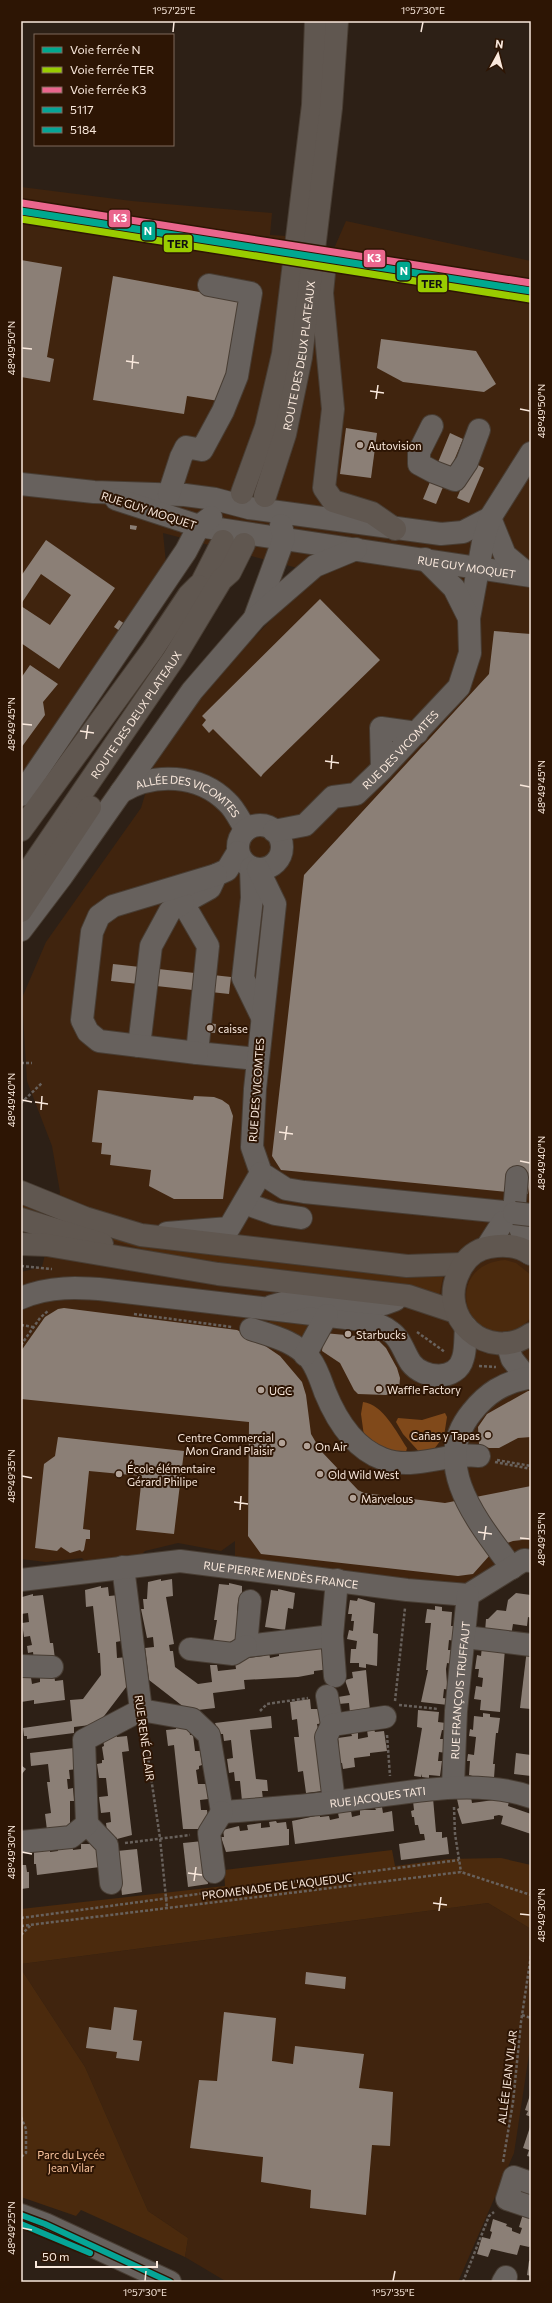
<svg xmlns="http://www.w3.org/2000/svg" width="552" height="2303" viewBox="0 0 552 2303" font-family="Commissioner,sans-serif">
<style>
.built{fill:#40240e}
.green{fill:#4b2a0d}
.water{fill:#80491a}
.building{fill:#8b7f76}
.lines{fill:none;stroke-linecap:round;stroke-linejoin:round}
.major-tunnel{stroke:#4c3e34;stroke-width:22;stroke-dasharray:22 11;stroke-linecap:butt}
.minor-casing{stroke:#483d33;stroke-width:24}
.major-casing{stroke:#483d33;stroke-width:24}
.path{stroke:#68615c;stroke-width:2.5;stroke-dasharray:3 2;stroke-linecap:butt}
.minor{stroke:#67615d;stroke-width:22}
.major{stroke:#605750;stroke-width:22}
.minor-bridge-casing{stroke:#483d33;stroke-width:24;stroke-linecap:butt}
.minor-bridge{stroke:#67615d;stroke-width:22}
.bus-1-casing{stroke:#2d1504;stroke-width:9}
.bus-2-casing{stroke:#2d1504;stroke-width:9}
.bus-1{stroke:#06a597;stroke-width:6}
.bus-2{stroke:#06a597;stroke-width:6}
.rail-1-casing{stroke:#2d1504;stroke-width:10}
.rail-2-casing{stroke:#2d1504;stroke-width:10}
.rail-3-casing{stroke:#2d1504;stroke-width:10}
.rail-1{stroke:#00a88f;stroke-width:7}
.rail-2{stroke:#9c0;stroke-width:7}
.rail-3{stroke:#ea668d;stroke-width:7}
.ticks{fill:none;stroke:#f9e8dc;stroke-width:1.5}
.poi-dot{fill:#b2a297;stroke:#2d1504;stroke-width:1.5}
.labels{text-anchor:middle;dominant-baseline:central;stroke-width:4;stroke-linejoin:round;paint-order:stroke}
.street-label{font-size:11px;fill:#f9e8dc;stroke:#2d1504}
.poi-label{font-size:11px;fill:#f9e8dc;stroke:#2d1504;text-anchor:start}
.park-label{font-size:11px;fill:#fac49e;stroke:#2d1504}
.line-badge{stroke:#2d1504;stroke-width:1.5}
.badge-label{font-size:11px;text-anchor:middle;font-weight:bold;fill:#fff}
.pale-badge-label{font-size:11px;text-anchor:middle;font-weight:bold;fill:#111}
.neatline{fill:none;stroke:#f9e8dc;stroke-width:1.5}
.ticks-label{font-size:10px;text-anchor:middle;fill:#f9e8dc}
</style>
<rect width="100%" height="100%" fill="#2d2016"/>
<g class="built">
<polygon points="21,187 132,201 272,213 270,235 286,236 286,244 333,251 346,221 531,261 531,1549 523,1548 466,1588 235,1560 235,1541 221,1551 178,1543 145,1551 140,1556 87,1563 82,1558 46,1562 21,1559 21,1272 42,1267 60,1192 52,1146 27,1081 22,998 46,942 141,808 165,728 317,573 163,533 166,563 21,775"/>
<polygon points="488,1903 531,1929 531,2041 514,2153 458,2282 227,2282 185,2257 188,2238 148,2211 85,2067 21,1969 21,1964"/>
</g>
<g class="green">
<polygon points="21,1199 202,1251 416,1277 443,1277 439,1296 236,1268 162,1255 21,1213"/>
<path d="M505 1260 516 1263 531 1275V1317C526 1324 519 1328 511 1331 463 1345 443 1265 505 1260Z"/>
<polygon points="273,1316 315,1320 305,1338 267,1326"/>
<polygon points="392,1850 395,1866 448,1859 501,1858 531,1865 531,1929 488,1903 21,1964 21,1909 225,1886 224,1870"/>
<polygon points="21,1969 85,2067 148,2211 188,2238 185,2257 81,2210 76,2216 21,2197"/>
</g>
<g class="water">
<path d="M363 1402C383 1404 397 1433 407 1448L406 1452 390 1455 364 1436 361 1414Z"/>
<polygon points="445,1413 447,1417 444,1436 431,1453 422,1455 403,1434 396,1422 398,1418 422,1420"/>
</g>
<g class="building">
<polygon points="21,260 62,267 47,357 54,359 50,382 21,377"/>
<polygon points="113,276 248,301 225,402 187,396 184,414 93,400"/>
<polygon points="381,339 476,351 496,384 484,392 403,382 377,368"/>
<polygon points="346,428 377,433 371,478 340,474"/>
<polygon points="450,433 463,439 436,504 423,499"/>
<polygon points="472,462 484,468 469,503 457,498"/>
<polygon points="130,525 137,526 136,530 130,529"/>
<polygon points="46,540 115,588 59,669 21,643 21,606 50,625 71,595 41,574 21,604 21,576"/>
<polygon points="320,599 380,660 263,774 261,777 213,729 209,733 202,725 206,720 202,716"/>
<polygon points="119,620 125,624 120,631 114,627"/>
<polygon points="494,631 531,634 531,1172 528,1194 281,1170 272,1156 304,875 489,674"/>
<polygon points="30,665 58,684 43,702 45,715 21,748 21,678"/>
<polygon points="113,964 231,977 229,994 111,981"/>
<polygon points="205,1023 216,1024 215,1033 204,1032"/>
<polygon points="98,1090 193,1100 194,1096 214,1097 222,1100 229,1105 233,1116 223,1199 174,1199 149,1186 151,1170 110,1165 111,1155 101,1154 102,1143 92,1142"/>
<polygon points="64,1308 237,1330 255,1339 280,1356 302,1382 306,1395 311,1434 321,1451 358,1490 364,1493 445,1503 531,1486 531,1539 513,1541 498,1546 473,1574 458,1576 261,1554 248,1536 249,1422 21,1399 21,1351 45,1317 58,1309"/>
<polygon points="324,1333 367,1337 379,1341 386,1348 397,1368 400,1378 399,1390 386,1395 358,1394 354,1390 340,1363 322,1351"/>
<polygon points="528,1391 531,1391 531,1437 518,1438 499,1448 489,1448 479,1444 478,1427 487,1414"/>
<polygon points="58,1437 184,1451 174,1534 136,1530 142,1476 89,1471 83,1529 90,1530 90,1539 86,1539 84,1550 82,1552 80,1550 70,1553 61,1547 57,1551 35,1548 44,1464 55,1456"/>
<polygon points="161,1579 161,1581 172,1579 173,1596 166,1597 174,1644 169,1645 170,1651 173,1651 175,1667 198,1684 212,1682 210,1665 217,1665 218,1671 236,1669 235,1662 241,1659 263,1656 263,1653 269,1652 270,1658 279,1656 279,1653 327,1645 330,1669 314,1671 314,1674 298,1677 244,1680 245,1689 213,1693 215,1708 189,1711 149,1680 145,1648 154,1647 153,1637 147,1638 141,1609 144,1609 143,1599 147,1599 148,1582"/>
<polygon points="229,1583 242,1586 242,1602 238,1602 237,1611 242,1612 238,1642 231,1641 230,1650 212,1648 217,1620 214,1620 219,1584 229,1585"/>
<polygon points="101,1586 101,1588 108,1587 109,1596 119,1595 121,1641 116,1642 117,1658 127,1657 130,1682 98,1724 74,1727 74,1733 27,1739 27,1736 24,1736 23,1728 72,1721 70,1700 83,1699 101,1675 100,1653 98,1653 93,1606 86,1607 85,1590"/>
<polygon points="278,1589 295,1593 293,1609 288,1608 285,1630 265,1627 271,1590 278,1591"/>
<polygon points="516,1593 531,1595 531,1618 528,1617 527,1626 513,1624 511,1636 485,1632 486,1619 488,1619 497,1610 506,1611 508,1600"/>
<polygon points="33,1594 33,1596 43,1595 50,1643 53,1643 55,1659 34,1661 33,1652 28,1653 27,1646 32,1645 30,1636 24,1637 22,1623 29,1622 28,1613 21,1614 21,1606 22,1597"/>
<polygon points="358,1598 375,1603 373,1633 378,1634 377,1666 366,1664 366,1668 359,1667 359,1663 350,1663 351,1649 356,1649 357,1641 347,1639 349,1630 353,1631 354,1621 351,1621 352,1614 348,1614 350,1600 357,1601"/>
<polygon points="435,1606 442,1607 442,1611 452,1612 451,1626 454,1626 455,1641 449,1640 448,1650 454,1650 453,1664 447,1663 446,1669 447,1684 451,1684 450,1690 444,1689 443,1698 449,1699 448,1705 421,1702 428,1670 426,1670 431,1623 425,1623 427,1609 435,1610"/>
<polygon points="482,1646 505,1649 500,1712 480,1710 481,1700 474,1699 476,1686 482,1687 483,1678 478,1677 479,1669 475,1669 477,1655 481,1656"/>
<polygon points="527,1649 531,1649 531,1709 520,1708"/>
<polygon points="366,1670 370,1711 350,1713 349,1703 339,1704 338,1697 350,1695 345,1680 353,1678 352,1672"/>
<polygon points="30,1671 32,1684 40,1682 40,1676 54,1674 55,1681 63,1680 65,1700 34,1704 34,1700 21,1702 22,1672"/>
<polygon points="310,1699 311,1709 319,1709 326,1723 317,1724 319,1734 315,1735 316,1746 319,1745 321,1759 318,1759 322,1791 306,1793 303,1771 298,1772 294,1737 299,1737 297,1719 292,1720 290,1702"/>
<polygon points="418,1710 439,1712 438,1722 446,1723 448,1731 442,1730 440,1739 448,1739 446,1753 439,1752 438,1761 442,1761 440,1776 429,1775 429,1778 422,1777 421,1774 421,1777 414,1776 422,1728 417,1727"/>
<polygon points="483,1713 490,1714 490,1717 500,1718 498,1733 496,1733 493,1764 495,1764 494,1778 484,1777 483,1779 469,1775 470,1761 467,1761 468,1754 474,1755 476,1737 469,1736 470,1729 473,1730 474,1716 483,1717"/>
<polygon points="271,1716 272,1728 250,1730 256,1779 267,1780 268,1791 262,1791 263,1799 242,1801 240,1781 235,1781 234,1772 229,1773 227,1759 233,1758 231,1740 224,1741 223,1734 219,1734 215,1723"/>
<polygon points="176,1727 189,1728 190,1735 193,1735 195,1751 200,1751 202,1765 199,1766 199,1769 196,1770 198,1784 207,1784 208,1799 200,1800 201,1810 207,1810 208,1817 200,1829 183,1829 174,1745 168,1746 166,1730 176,1729"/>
<polygon points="374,1729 375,1732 384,1731 387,1751 370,1753 370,1756 354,1758 355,1767 343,1769 342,1763 339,1763 338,1754 340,1753 336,1753 335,1746 339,1746 338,1738 352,1736 351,1733 358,1732 358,1739 368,1737 367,1730"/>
<polygon points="116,1735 117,1737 127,1736 129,1751 122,1752 132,1835 117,1839 116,1837 109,1837 109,1830 107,1831 106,1823 111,1822 110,1812 101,1813 99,1797 108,1796 106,1778 99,1778 97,1764 102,1763 102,1760 104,1760 102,1747 104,1746 103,1739"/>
<polygon points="74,1748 77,1769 69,1770 70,1779 67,1779 68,1789 73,1788 74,1801 70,1801 70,1827 47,1830 45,1814 51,1813 47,1782 50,1782 48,1764 31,1766 30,1753"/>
<polygon points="516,1753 531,1755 531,1776 514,1774"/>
<polygon points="21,1765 26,1769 21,1775"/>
<polygon points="471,1797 472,1803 501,1799 509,1801 508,1806 531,1814 531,1834 501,1824 503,1816 499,1815 494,1816 494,1819 462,1824 457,1809 459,1808 457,1799"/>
<polygon points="433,1798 436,1832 442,1832 442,1838 447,1837 449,1854 401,1860 399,1844 425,1840 424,1834 420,1834 418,1825 415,1825 414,1817 412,1817 411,1811 414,1810 413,1801"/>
<polygon points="382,1807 383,1813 392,1811 394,1831 295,1844 292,1821 320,1815 320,1817 329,1816 330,1820 339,1818 338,1813 351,1811 352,1817 360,1815 360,1810 376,1810 375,1808"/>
<polygon points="276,1821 277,1823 286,1822 287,1829 289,1829 289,1845 226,1852 221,1837 224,1837 223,1830 239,1826 240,1831 248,1830 247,1825 261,1823 261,1828 270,1827 269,1822"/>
<polygon points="203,1841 208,1884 188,1887 183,1843"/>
<polygon points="72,1843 73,1850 81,1849 81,1844 97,1844 100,1867 37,1875 36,1864 34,1864 34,1852 50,1848 50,1852 58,1851 57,1845"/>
<polygon points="137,1849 142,1892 122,1895 117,1851"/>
<polygon points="21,1865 26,1865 27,1872 29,1872 29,1888 21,1889"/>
<polygon points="306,1972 346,1977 345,1989 305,1984"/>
<polygon points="114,2007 137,2010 133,2040 142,2041 139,2061 116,2058 117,2052 86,2048 89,2027 111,2030"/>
<polygon points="224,2012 276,2018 272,2061 293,2064 295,2046 364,2054 359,2088 393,2092 390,2146 372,2145 366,2215 310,2208 311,2190 261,2182 263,2157 190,2148 199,2080 217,2081"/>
<polygon points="531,2092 531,2117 526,2115 528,2111 525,2110"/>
<polygon points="531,2124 531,2157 527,2156 529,2150 523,2148"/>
<polygon points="523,2214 531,2217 531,2245 529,2247 520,2245 517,2255 491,2249 488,2257 477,2254 482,2237 490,2239 492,2232 490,2231 493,2219 507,2224 506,2226 512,2228 512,2231 520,2234 522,2228 519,2227"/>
<polygon points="529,2261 531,2261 531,2276 527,2275"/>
</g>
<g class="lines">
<polyline class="major-tunnel" points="223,541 242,493"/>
<defs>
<g id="minor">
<polyline points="432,426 419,452 419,464 434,472 455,480 467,462 479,430"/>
<polyline points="21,484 94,492 185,495 215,499 249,508 441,534 463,532 490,518"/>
<polyline points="169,494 181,457 186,447 202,450 223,411 237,376 251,293 209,285"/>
<path id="s1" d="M116 499 199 526 531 576"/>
<polyline points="490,518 505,555 529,575"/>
<polyline points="255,617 284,538 281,525"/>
<polyline points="469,618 483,542 490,518 531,453"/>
<polyline points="382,769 381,728 417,733"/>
<path id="s2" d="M121 792C154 772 199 774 227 802 235 809 240 821 246 830"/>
<polyline points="21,795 186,551 199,526 211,517"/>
<circle cx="260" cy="847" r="22"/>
<path id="s3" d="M274 831 305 825 333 797 356 794 382 769 459 687 470 653 469 618 454 588 425 559"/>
<polyline points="238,852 227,870 216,875 210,888 183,903 208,946 197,1053 257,1059"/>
<polyline points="251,868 252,898 243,978 262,1017"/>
<polyline points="258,869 275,904 255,1089 252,1147 261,1173 286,1189 304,1192 514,1213 517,1177"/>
<polyline points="21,930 62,876 192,691 255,618 315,566 356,549"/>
<polyline points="139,1046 151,946 170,911 183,903"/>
<polyline points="197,1053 99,1041 88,1032 82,1020 92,932 99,916 113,906 216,875"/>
<polyline points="244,1203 275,1214 301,1218"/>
<polyline points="519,1225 529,1253"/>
<polyline points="167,1233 229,1228 261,1173"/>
<polyline points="487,1247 503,1222"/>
<path d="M21 1298C50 1286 78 1287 108 1290L363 1320C373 1323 383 1325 391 1332 401 1339 404 1353 411 1363 423 1379 457 1382 463 1358 466 1349 465 1337 466 1327"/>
<polyline points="272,1306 307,1296 384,1304 395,1300"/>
<path d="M251 1329C272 1336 295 1341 310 1359 317 1368 321 1381 325 1392 336 1419 353 1448 383 1459 414 1471 447 1452 479 1456"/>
<polyline points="507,1343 512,1359 527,1378 531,1378"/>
<polyline points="305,1355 327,1315"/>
<polyline points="123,1567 141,1710"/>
<path d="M512 1568C480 1524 428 1465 472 1412 487 1393 503 1383 527 1378"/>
<path id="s4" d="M21 1580 180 1561 407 1590 468 1595 524 1560 531 1561"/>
<polyline points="250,1601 246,1646 332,1636"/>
<polyline points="465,1637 531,1645"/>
<polyline points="190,1649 233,1654 246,1646"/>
<polyline points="21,1666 52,1667"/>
<polyline points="335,1676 332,1636 337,1580"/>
<polyline points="327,1696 332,1725"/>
<path id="s5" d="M453 1786 456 1711 468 1595"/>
<polyline points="334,1802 326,1737 332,1725 385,1717"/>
<polyline points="87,1824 107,1845 111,1883"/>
<path id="s6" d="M21 1842 71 1837 87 1824 84 1740 141 1710 192 1719 209 1735 222 1812C260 1809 298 1807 335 1802 395 1795 473 1776 531 1797"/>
<polyline points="214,1872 209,1833 222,1812"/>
<polyline points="531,2183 514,2177 507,2199 531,2207"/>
<polyline points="21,2215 45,2224 170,2282"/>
<polyline points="503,2282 506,2277"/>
</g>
<g id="major">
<polyline points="324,273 322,293 333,409 324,488 333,501 372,513 395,529"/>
<polyline points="242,493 266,427 283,354 313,105 316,21"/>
<path id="s7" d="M265 496 285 434 301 357 331 108 337 21"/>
<polyline points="193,605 201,584 223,541"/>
<polyline points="21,830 153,649 189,595 198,586"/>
<path id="s8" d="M21 882 174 658 221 580 230 572 244 544"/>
<polyline points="21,911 90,807"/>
<polyline points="21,1192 85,1218 141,1235 407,1266 463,1264"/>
<polyline points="21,1219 102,1244"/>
<polyline points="21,1244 47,1245 218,1274 408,1296 456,1312"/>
<path d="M531 1254C519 1246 505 1244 490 1247 477 1249 466 1258 460 1270 435 1317 487 1364 531 1334"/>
</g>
</defs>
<use href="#minor" class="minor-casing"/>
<use href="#major" class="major-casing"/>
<g class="path">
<polyline points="21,1063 32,1063"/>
<polyline points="21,1103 42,1083"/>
<polyline points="21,1266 52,1269"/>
<polyline points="134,1314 232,1327"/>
<polyline points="21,1325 33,1327"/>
<polyline points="417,1332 445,1352"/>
<polyline points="21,1345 40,1318 49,1310"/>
<polyline points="479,1366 496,1367"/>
<polyline points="497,1460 531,1466"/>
<polyline points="495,1462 531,1469"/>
<polyline points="395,1701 405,1608"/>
<polyline points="399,1705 438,1709"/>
<polyline points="260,1711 267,1704 308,1698"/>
<polyline points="144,1730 160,1838 167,1908"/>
<polyline points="387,1735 390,1776"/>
<polyline points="454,1807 455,1834 461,1872"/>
<polyline points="125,1843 190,1835"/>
<polyline points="219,1891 459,1860"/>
<polyline points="21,1918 213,1892"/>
<polyline points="21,1926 461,1872 531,1895"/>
<polyline points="21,1935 31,1925"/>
<polyline points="522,2015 531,2018"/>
<polyline points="21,2117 26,2129 26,2153 21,2157"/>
<polyline points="503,2162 513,2102 521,2022 531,1955"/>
<polyline points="463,2282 489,2216 494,2212"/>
</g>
<use href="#minor" class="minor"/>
<use href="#major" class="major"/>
<defs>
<polyline id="minor-bridge" points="514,1213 531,1215"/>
</defs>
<use href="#minor-bridge" class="minor-bridge-casing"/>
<use href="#minor-bridge" class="minor-bridge"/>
<defs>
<polyline id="bus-1" points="21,2215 45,2224 170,2282"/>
<polyline id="bus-2" points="21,2224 90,2253"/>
</defs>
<use href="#bus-1" class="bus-1-casing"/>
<use href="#bus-2" class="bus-2-casing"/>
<use href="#bus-1" class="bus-1"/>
<use href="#bus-2" class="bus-2"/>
<defs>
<polyline id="rail-1" points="21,211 531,291"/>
<polyline id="rail-2" points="21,219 530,299"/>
<polyline id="rail-3" points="22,203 531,283"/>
</defs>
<use href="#rail-1" class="rail-1-casing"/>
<use href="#rail-2" class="rail-2-casing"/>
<use href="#rail-3" class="rail-3-casing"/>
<use href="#rail-1" class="rail-1"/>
<use href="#rail-2" class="rail-2"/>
<use href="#rail-3" class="rail-3"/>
</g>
<path class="ticks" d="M173 32 174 22M421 32 423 22M22 348 32 349M126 361 139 363M132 369 133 355M370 391 384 393M376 399 378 385M520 409 530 411M22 724 32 725M80 731 94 733M86 739 88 725M325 761 339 763M331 769 332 755M520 785 530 787M22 1100 32 1102M35 1102 48 1104M41 1110 42 1096M279 1132 293 1134M285 1140 287 1126M520 1161 530 1163M22 1476 32 1478M234 1502 248 1504M240 1510 241 1496M478 1532 492 1534M520 1538 530 1539M484 1540 486 1526M22 1852 32 1854M188 1873 202 1875M194 1881 196 1867M433 1903 447 1905M439 1911 441 1897M520 1914 530 1915M22 2228 32 2230M145 2281 146 2271M393 2281 395 2271"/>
<g class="poi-dot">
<circle cx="360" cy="445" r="4"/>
<circle cx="210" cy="1028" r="4"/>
<circle cx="348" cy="1334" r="4"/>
<circle cx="379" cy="1389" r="4"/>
<circle cx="261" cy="1390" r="4"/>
<circle cx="488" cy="1435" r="4"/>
<circle cx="282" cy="1443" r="4"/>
<circle cx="307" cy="1446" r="4"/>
<circle cx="119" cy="1474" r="4"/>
<circle cx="320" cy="1474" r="4"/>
<circle cx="353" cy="1498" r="4"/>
</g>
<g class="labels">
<g class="street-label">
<text stroke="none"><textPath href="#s7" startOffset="145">ROUTE DES DEUX PLATEAUX</textPath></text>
<text transform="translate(149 510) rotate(18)">RUE GUY MOQUET</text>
<text stroke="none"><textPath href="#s1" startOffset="358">RUE GUY MOQUET</textPath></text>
<text stroke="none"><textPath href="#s8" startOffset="203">ROUTE DES DEUX PLATEAUX</textPath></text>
<text stroke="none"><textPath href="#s3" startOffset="157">RUE DES VICOMTES</textPath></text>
<text stroke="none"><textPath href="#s2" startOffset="74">ALLÉE DES VICOMTES</textPath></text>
<text transform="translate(256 1090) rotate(-86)">RUE DES VICOMTES</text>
<text stroke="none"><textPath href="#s4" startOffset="262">RUE PIERRE MENDÈS FRANCE</textPath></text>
<text stroke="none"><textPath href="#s5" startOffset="96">RUE FRANÇOIS TRUFFAUT</textPath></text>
<text transform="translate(145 1738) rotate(82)">RUE RENÉ CLAIR</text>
<text stroke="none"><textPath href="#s6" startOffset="529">RUE JACQUES TATI</textPath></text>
<text transform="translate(277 1886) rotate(-7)">PROMENADE DE L'AQUEDUC</text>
<text transform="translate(507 2077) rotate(-83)">ALLÉE JEAN VILAR</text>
</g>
<g class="poi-label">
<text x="368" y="445">Autovision</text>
<text x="218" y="1028">caisse</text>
<text x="356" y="1334">Starbucks</text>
<text x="387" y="1389">Waffle Factory</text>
<text x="269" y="1390">UGC</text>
<text x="480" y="1435" text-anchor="end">Cañas y Tapas</text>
<text x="274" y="1437" text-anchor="end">Centre Commercial<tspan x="274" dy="13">Mon Grand Plaisir</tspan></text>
<text x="315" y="1446">On Air</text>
<text x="127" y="1468">École élémentaire<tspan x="127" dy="13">Gérard Philipe</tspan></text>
<text x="328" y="1474">Old Wild West</text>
<text x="361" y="1498">Marvelous</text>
</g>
<g class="park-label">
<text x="71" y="2154">Parc du Lycée<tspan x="71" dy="13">Jean Vilar</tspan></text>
</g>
</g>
<g class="line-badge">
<rect x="108" y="209" width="23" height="19" rx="4" fill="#ea668d"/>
<rect x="141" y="221" width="15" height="20" rx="4" fill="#00a88f"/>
<rect x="163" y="234" width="30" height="19" rx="4" fill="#9c0"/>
<rect x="363" y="249" width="23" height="19" rx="4" fill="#ea668d"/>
<rect x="396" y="261" width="15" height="20" rx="4" fill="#00a88f"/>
<rect x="417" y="274" width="31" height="19" rx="4" fill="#9c0"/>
</g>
<g class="badge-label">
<text x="120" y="222">K3</text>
<text x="148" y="235">N</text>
<text x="374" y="262">K3</text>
<text x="404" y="275">N</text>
</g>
<g class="pale-badge-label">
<text x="178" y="248">TER</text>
<text x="432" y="288">TER</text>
</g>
<rect width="552" height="2303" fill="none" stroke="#2d1504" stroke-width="44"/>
<rect x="34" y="34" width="140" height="112" fill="#2d1504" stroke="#7f695a"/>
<rect x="42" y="47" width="20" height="6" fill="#00a88f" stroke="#7f695a"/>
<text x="70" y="54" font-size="12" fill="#f9e8dc">Voie ferrée N</text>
<rect x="42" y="67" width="20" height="6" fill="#99cc00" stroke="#7f695a"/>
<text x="70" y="74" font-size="12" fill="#f9e8dc">Voie ferrée TER</text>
<rect x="42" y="87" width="20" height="6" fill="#ea668d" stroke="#7f695a"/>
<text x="70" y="94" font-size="12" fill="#f9e8dc">Voie ferrée K3</text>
<rect x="42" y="107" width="20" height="6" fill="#06a597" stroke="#7f695a"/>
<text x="70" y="114" font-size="12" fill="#f9e8dc">5117</text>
<rect x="42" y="127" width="20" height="6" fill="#06a597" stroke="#7f695a"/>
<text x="70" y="134" font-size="12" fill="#f9e8dc">5184</text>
<g transform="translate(498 54) rotate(7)" stroke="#2d1504" stroke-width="3" paint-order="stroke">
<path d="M0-3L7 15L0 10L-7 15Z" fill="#f9e8dc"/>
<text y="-6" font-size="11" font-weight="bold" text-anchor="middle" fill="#f9e8dc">N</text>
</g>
<path d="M36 2261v6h121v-6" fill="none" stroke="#f9e8dc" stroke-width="2"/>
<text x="42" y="2261" font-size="12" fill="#f9e8dc" stroke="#2d1504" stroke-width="3" paint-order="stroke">50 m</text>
<rect x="22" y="22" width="508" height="2259" class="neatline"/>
<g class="ticks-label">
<text x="174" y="14">1°57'25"E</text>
<text x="423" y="14">1°57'30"E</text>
<text transform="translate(11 348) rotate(-90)" y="4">48°49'50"N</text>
<text transform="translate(541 411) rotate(-90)" y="4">48°49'50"N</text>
<text transform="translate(11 724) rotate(-90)" y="4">48°49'45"N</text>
<text transform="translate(541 787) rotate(-90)" y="4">48°49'45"N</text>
<text transform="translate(11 1100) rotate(-90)" y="4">48°49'40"N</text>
<text transform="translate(541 1163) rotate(-90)" y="4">48°49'40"N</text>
<text transform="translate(11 1476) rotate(-90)" y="4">48°49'35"N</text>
<text transform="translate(541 1539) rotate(-90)" y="4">48°49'35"N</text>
<text transform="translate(11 1852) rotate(-90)" y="4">48°49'30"N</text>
<text transform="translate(541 1915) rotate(-90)" y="4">48°49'30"N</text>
<text transform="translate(11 2228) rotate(-90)" y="4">48°49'25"N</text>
<text x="145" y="2296">1°57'30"E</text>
<text x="393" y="2296">1°57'35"E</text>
</g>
</svg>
